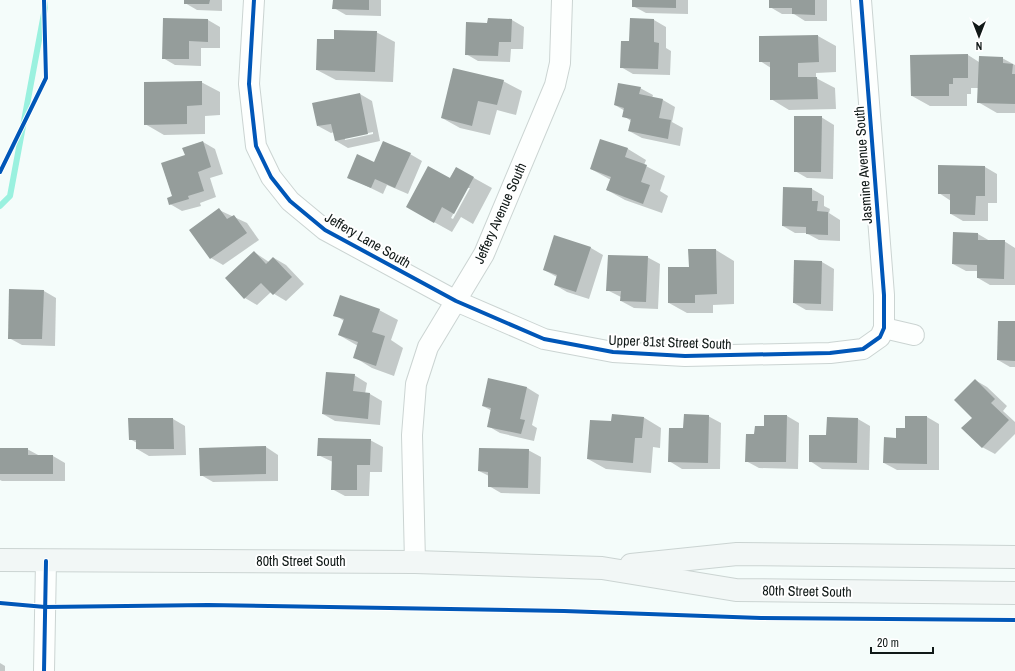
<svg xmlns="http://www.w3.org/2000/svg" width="1015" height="671" viewBox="0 0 1015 671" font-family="'Archivo Narrow',sans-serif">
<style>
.shadow{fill:#0003;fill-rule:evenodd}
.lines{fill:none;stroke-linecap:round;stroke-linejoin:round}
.stream{stroke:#9af1df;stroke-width:6}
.building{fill:#959d9b}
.street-casing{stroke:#cbd4d2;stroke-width:22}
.secondary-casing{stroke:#cbd4d2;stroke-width:24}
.street{stroke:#fdfffe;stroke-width:20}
.secondary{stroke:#f2f7f6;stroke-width:22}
.cycleway-casing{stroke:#fff;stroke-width:6}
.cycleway{stroke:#0057b8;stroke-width:4}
.labels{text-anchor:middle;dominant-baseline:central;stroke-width:4;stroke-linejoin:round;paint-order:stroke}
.street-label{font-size:14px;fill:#101917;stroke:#fff}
</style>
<rect width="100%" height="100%" fill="#f4fcfa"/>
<g class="shadow">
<polygon points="185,0 222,0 222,11 197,10 185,3"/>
<polygon points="334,0 381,0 381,16 346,15 334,8"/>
<polygon points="633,0 688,0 688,14 646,13 633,6"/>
<polygon points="770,0 827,0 827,21 805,21 794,14 782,14 770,7"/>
<polygon points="164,19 208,20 220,27 220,48 201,48 201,66 175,65 163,58"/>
<polygon points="631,19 654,20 666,27 666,48 671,51 670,75 633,74 621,67 630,42"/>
<polygon points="512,20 524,27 523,49 511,49 510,62 478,61 466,54 488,24"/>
<polygon points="376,32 395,42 393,82 336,80 317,70 335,40"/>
<polygon points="760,36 818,36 836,46 836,72 816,73 816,78 835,88 836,109 789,110 771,99 771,68 760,61"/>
<polygon points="968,55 979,62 1002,58 1015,65 1015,113 997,113 978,102 979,88 971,88 971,94 967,94 967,106 930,106 912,96"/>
<polygon points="503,81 522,91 516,115 497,110 490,135 460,128 442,118"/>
<polygon points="201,82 220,92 220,115 205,116 205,134 164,135 145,124"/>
<polygon points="640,88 653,95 652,98 663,100 675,107 672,122 683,128 680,146 642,138 629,131 631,121 624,116 625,111 615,105"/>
<path d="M360 94 372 101 380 141 348 148 336 141 334 132 331 133 318 126ZM373 132V134L345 140V138Z"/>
<polygon points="821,117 834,125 833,179 807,178 795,171"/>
<polygon points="601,140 628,149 646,160 644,165 665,176 660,191 668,196 662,213 625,200 607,190 611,180 591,169"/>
<polygon points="203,142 215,149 223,174 210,178 216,197 200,203 201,206 182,211 170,204 186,156"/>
<polygon points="410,154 422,161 408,194 387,185 383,194 348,177 375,163"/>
<polygon points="985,167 997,174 997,203 988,203 988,221 963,221 951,214 951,201 939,193"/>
<path d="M456 168 492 188 473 224 461 217 452 232 425 217ZM467 188H470L453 219 451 218Z"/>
<polygon points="812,189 824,196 824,206 830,209 829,213 840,220 840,241 819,240 806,233 795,233 783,226"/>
<polygon points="219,210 247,223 259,240 223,265 211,258"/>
<polygon points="954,233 978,234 990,241 1004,241 1015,248 1015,285 990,285 978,278 978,271 966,271 953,264"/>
<polygon points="555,237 591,248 603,255 589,299 567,292 555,285 557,277 544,270"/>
<polygon points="716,250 734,261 734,304 713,305 713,313 687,313 669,303 690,268"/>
<polygon points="254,252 269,262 274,258 286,265 304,284 286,301 271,292 257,305 245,298"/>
<polygon points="647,257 660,264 658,309 634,308 621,301 621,297 607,290"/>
<polygon points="822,262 834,269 833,311 806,310 794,303"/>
<polygon points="44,291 56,298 55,346 22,345 9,338"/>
<polygon points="379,310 398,320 391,340 403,348 394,376 372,368 354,357 358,346 339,335 344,321 335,315"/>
<polygon points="1015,322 1015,367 1010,367 998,360"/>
<polygon points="354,375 367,383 365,394 370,394 382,401 380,425 335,421 323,414"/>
<polygon points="975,380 987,387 1007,406 1003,411 1015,422 1015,434 995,454 982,447 973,418"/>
<polygon points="526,387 539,395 532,425 537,428 534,441 500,433 488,426 492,411 483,406"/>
<polygon points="708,416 721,423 720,469 682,469 669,461"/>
<polygon points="787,416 799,423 798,469 759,468 746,461 755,435 765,427"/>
<polygon points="643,417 661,428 660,448 653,447 651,473 606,469 588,459 612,422"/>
<polygon points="927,417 939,424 939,470 897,470 884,463 897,439 906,429"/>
<polygon points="173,419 185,426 186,455 149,456 137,449 137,443 130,439"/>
<polygon points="858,419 870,426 869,470 822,469 810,461"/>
<polygon points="370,440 383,447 382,472 370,472 369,496 345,496 332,489 333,462 318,455"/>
<polygon points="266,447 278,455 278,481 213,482 201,475"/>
<polygon points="0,449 27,449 40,456 53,456 65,463 65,481 2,481 0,480"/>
<polygon points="528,450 541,457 540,494 501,493 489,486 489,476 479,471"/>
<polygon points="0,663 5,666 5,671 0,671"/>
</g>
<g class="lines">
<polyline class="stream" points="0,206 10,196 45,8 44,0"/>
</g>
<g class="building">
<polygon points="184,0 210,0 209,4 184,4"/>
<polygon points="333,0 369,0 369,10 332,9"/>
<polygon points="632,0 676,0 676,8 632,7"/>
<polygon points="769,0 815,0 815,15 792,14 792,8 769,8"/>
<polygon points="163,18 208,19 208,42 189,41 189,59 162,59"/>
<polygon points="488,18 512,19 511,42 499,42 498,56 465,55 466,22 487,23"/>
<polygon points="630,18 654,19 654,42 659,43 658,69 620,68 621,41 629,41"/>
<polygon points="334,30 377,31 375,72 316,70 317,39 334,39"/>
<polygon points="818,35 819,62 798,63 798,77 817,77 818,99 770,100 770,62 759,62 759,36"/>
<polygon points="968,54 968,78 953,78 953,84 949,84 949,96 911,96 910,55"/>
<polygon points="979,56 1003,57 1003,63 1013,64 1012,74 1015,74 1015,104 977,103"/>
<polygon points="453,68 504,80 497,105 478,101 472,126 441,118"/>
<polygon points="202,81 202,105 187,106 187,124 144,125 144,82"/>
<polygon points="618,83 641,87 639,94 663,99 659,118 671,120 668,139 628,131 631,119 622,117 624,108 614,105"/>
<polygon points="360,93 368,134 335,141 331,124 317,126 312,103"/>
<polygon points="794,116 822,116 821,172 794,172"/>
<polygon points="600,139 628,148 625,157 647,165 641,182 650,185 643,204 606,190 611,177 590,169"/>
<polygon points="203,141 211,167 198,172 204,191 188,196 189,199 169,205 167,198 172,196 161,163 185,155 182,148"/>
<polygon points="383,141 411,153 395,188 375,179 371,188 347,178 357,154 374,162"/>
<polygon points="938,165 985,166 985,196 976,196 975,215 950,214 950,194 938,194"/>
<polygon points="428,166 450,178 456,167 474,177 454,214 442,207 434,223 406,207"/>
<polygon points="783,187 812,188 812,201 818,201 817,211 828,212 828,235 806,234 806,227 782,226"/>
<polygon points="219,208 227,219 234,215 247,233 210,259 189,230"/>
<polygon points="953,232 978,233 978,240 1005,240 1004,279 977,278 977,265 952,264"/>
<polygon points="554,235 591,247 576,292 554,285 557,275 543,270"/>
<polygon points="688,249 716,249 717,294 695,295 695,303 668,303 668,267 689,267"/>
<polygon points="254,251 266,264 273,257 292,277 273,295 261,283 244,299 225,278"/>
<polygon points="608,255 648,256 646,302 620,301 621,291 606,291"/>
<polygon points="794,260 822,261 821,304 793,303"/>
<polygon points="9,289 44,290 42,339 8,339"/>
<polygon points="340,295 380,309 372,332 385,336 376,366 353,358 358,342 338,335 344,319 333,316"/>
<polygon points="998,321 1015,321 1015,361 997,360"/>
<polygon points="326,372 355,374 353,391 370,393 368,419 322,414"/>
<polygon points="488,378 527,387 520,419 525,420 521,434 487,427 491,408 482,406"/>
<polygon points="975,379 995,399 991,403 1009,420 982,448 961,428 972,418 954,400"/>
<polygon points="612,414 644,417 642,438 635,438 633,463 587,459 590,420 611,421"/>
<polygon points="684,414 709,415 708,463 668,462 669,428 683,428"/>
<polygon points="764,415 787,415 786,462 745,462 746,434 754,434 755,426 764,426"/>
<polygon points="905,416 927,416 927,464 883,463 884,437 896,438 896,428 905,428"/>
<polygon points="827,417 858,418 857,463 809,462 809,435 826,435"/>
<polygon points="128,418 173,418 174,449 136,449 136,440 129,440"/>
<polygon points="318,438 371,439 370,465 357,465 357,490 331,490 332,456 317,456"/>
<polygon points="266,446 266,474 200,476 199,448"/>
<polygon points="0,448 28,448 28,455 53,455 53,474 0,474"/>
<polygon points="479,448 529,449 528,488 488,487 488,472 478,471"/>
</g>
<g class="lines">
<defs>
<g id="street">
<polyline points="254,0 249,84 256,146 271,177 290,201 325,230 456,301 544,339 613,352 685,356 830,353 863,349 880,337 884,328 884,295 861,0"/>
<polyline points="884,328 914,335"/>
<polyline points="415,562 412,435 416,384 428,347 484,254 555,85 560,63 562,0"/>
<polyline points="44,671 46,561"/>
</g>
<g id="secondary">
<polyline points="0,560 415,562 602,568 736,590 1015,593"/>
<polyline points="631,565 737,554 1015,557"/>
</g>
</defs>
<use href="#street" class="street-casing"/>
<use href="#secondary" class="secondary-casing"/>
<use href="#street" class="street"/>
<use href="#secondary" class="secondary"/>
<defs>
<g id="cycleway">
<polyline points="254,0 249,84 256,146 271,177 290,201 325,230 456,301 544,339 613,352 685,356 830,353 863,349 880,337 884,328 884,295 861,0"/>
<polyline points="0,172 46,78 44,0"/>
<polyline points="0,603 45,607 208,605 564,611 761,618 1015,620"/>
<polyline points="44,671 46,561"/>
</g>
</defs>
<use href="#cycleway" class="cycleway-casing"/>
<use href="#cycleway" class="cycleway"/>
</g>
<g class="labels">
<g class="street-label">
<text transform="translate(863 165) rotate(-94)">Jasmine Avenue South</text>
<text transform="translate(500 213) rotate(-66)">Jeffery Avenue South</text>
<text transform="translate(368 240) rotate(30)">Jeffery Lane South</text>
<text transform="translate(670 342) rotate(2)">Upper 81st Street South</text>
<text x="301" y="561">80th Street South</text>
<text transform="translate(807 591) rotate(1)">80th Street South</text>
</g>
</g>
<g transform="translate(979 36) rotate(180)" stroke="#ffffff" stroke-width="3" paint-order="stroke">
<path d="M0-3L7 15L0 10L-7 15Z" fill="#101917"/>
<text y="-6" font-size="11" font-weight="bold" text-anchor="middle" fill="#101917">N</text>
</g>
<path d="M871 647v6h62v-6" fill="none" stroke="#101917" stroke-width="2"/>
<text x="877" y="647" font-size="12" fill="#101917" stroke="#ffffff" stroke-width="3" paint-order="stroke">20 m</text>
</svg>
